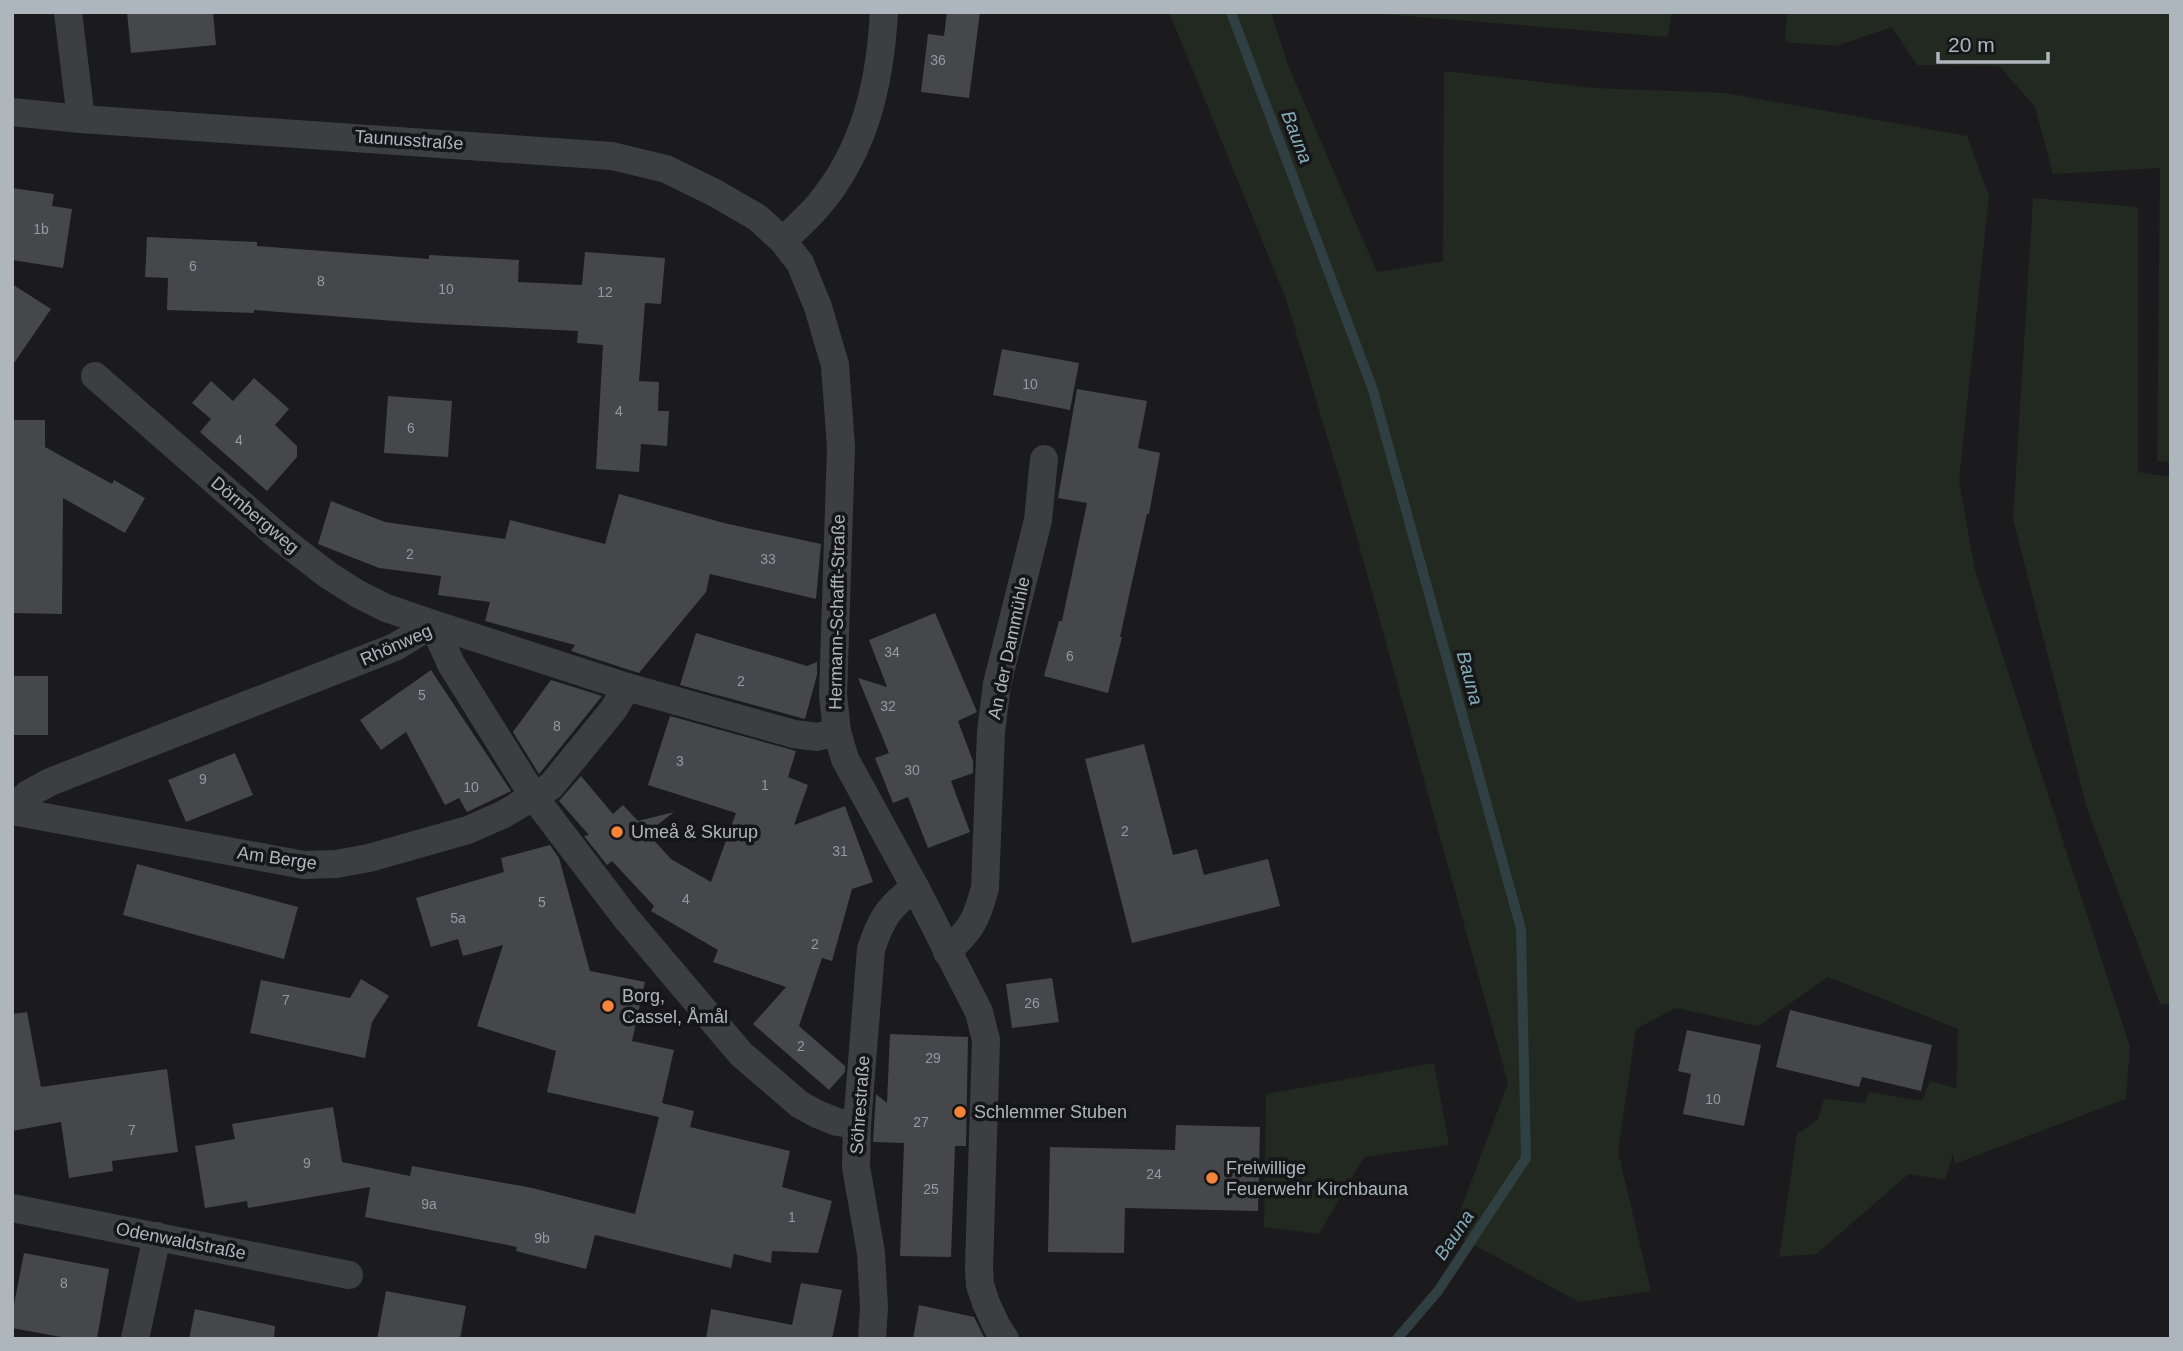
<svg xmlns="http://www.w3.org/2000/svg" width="2183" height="1351" viewBox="0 0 2183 1351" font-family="Arial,sans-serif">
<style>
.green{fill:#212920}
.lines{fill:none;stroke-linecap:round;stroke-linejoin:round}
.stream{stroke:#303f42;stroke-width:10}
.building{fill:#45474a}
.minor{stroke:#3c3f42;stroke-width:28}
.poi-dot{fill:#f6853a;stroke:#161618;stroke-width:2.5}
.labels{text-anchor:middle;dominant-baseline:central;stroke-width:7;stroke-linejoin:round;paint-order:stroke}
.number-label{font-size:14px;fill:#939aa0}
.street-label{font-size:18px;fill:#adb6bd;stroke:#161618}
.poi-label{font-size:18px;fill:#adb6bd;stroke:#161618;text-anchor:start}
.water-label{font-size:19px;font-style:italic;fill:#84adb8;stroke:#161618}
</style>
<rect width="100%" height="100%" fill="#1b1b1d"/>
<g class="green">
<polygon points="1169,12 1271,12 1288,65 1377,272 1443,261 1444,71 1595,88 1726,93 1967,136 1989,196 1959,481 1975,570 2130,1047 2126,1099 1954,1164 1953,1153 1945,1180 1909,1174 1816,1254 1779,1257 1797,1134 1818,1119 1824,1099 1865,1103 1869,1092 1922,1101 1930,1081 1956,1088 1958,1029 1828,977 1758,1026 1676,1008 1636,1029 1618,1151 1651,1291 1579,1302 1452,1233 1508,1083 1354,527 1286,299"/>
<polygon points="1382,12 1672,12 1668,37 1381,14"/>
<polygon points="1787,12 2171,12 2171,462 2157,461 2160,168 2053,174 2035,107 1999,66 1917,65 1892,27 1836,46 1785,42"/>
<polygon points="2033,198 2138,207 2138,472 2171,477 2171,1005 2160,1004 2087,809 2013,519"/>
<polygon points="1434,1063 1449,1145 1364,1157 1319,1234 1264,1227 1266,1094"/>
</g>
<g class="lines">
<polyline class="stream" points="1231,12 1373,390 1521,929 1526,1158 1438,1291 1397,1339"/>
</g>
<g class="building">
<polygon points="127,12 213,12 216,45 131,53"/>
<polygon points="947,12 980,12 969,98 921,92 928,34 944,36"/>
<polygon points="12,188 54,194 52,206 72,209 63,268 12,260"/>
<polygon points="147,237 257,242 257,246 429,259 429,255 519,260 518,282 582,285 585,252 665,258 661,304 645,303 639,381 659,382 658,411 669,411 667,446 641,444 639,472 596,469 603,345 577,343 578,331 420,323 254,310 254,313 167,310 168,278 145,277"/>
<polygon points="12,284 51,309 12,366"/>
<polygon points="1002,349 1079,363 1070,410 993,395"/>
<polygon points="254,378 289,409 275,425 297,446 297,457 267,491 200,432 211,419 192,403 211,381 233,401"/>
<polygon points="1077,389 1147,401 1138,448 1160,453 1149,514 1147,514 1120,637 1122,637 1108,693 1044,676 1059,621 1062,621 1087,503 1058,498"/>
<polygon points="388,396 452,401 448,457 384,453"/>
<polygon points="12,420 45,420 45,447 112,484 114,480 145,498 125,533 63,498 62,614 12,613"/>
<polygon points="619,494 724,523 821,544 816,599 710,574 706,592 639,673 571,651 575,645 485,621 490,602 438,595 441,576 379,568 318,544 331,501 385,522 505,539 510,520 605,544"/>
<polygon points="935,613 977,712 958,721 973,761 973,773 951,781 970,832 928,848 908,797 893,803 875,758 889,753 858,678 887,687 869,640"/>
<polygon points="696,633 807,666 817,662 817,675 805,719 680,685"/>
<polygon points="431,670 511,791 467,812 459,798 445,805 406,732 381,750 360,720"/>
<rect x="12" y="676" width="36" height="59"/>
<polygon points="551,680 602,696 539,774 513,732"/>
<polygon points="670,716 796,751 788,777 808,785 794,825 845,806 873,882 852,889 832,961 822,958 799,1026 845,1066 845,1072 829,1090 753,1024 786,987 713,962 718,950 651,911 654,906 612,861 607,865 584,836 589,835 559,801 581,776 613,814 623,805 638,821 674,812 647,833 671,859 711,882 736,813 648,785"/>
<polygon points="1144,744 1173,855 1197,849 1204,875 1268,859 1280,906 1132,943 1085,759"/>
<polygon points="235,753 253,795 186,822 168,780"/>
<polygon points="550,845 559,858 590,971 645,982 632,1041 674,1050 662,1103 694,1111 690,1127 790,1151 782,1187 832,1201 818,1253 772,1251 771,1263 734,1254 731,1268 595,1235 586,1269 516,1251 517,1247 365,1217 370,1187 248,1208 247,1201 205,1208 195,1146 235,1139 232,1124 333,1107 342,1162 410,1176 412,1166 532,1188 635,1214 659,1117 547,1092 556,1051 477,1026 503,945 463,956 458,939 431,947 416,898 504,872 501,858"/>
<polygon points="137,864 298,907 284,959 123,915"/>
<polygon points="1052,978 1059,1022 1012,1028 1006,984"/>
<polygon points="361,979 389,996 372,1022 365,1058 250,1033 261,980 350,998"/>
<polygon points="1790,1010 1932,1045 1921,1091 1862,1077 1859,1087 1776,1067"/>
<polygon points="27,1012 41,1087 167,1069 178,1152 112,1161 113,1171 69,1178 61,1122 12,1131 12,1014"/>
<polygon points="1687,1030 1761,1045 1744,1126 1683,1114 1691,1074 1678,1071"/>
<polygon points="890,1034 968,1037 966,1146 955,1146 951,1257 900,1256 904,1143 873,1142 876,1094 887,1103"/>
<polygon points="1176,1125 1260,1127 1258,1211 1125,1208 1124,1253 1048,1252 1050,1147 1175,1150"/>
<polygon points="24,1253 109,1269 97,1339 72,1339 12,1328 12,1315"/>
<polygon points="801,1283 842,1290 832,1339 706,1339 711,1309 792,1325"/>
<polygon points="386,1291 466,1306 460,1339 377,1339"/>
<polygon points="919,1305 974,1317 985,1339 913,1339"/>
<polygon points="195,1309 275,1326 274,1339 189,1339"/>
</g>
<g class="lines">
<g class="minor">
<polyline points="68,12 81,119"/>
<polyline points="12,112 81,119 612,156 666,169 715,193 758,218 783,241 800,263 818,307 835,365 841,447 833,695 837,732 845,759 915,887 979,1012 986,1040 979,1267 980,1285 986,1303 997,1327 1005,1339"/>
<path d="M783 241C794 230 806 219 817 207 865 151 880 84 884 12"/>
<polyline points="95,376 280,538 328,575 358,594 386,608 433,624 451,664 534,797 626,918 741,1054 799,1104 817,1114 837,1122 857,1125"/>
<polyline points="12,810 28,794 50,782 395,647 433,624 627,687 794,734 817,737 837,732"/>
<polyline points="12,811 304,865 336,864 369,858 468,830 504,814 551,786 613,710 627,687"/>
<path d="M947 952C972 928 976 921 985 888L991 732 997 684 1038 520 1044 459"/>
<polyline points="12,1208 349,1275"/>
<polyline points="135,1339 157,1236"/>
<path d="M872 1339 874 1307 871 1253 856 1167 857 1125 871 949C882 917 888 908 915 887"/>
</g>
</g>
<g class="poi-dot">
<circle cx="617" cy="832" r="7"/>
<circle cx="608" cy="1006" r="7"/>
<circle cx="960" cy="1112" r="7"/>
<circle cx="1212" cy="1178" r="7"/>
</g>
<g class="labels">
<g class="number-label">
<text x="938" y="60">36</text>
<text x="41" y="229">1b</text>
<text x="193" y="266">6</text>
<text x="321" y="281">8</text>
<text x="446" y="289">10</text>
<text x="605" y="292">12</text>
<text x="1030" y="384">10</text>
<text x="619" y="411">4</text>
<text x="411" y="428">6</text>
<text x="239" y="440">4</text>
<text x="410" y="554">2</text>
<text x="768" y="559">33</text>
<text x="892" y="652">34</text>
<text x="1070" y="656">6</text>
<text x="741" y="681">2</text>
<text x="422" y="695">5</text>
<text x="888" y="706">32</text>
<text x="557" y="726">8</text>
<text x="680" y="761">3</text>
<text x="912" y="770">30</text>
<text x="203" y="779">9</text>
<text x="765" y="785">1</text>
<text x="471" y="787">10</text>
<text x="1125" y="831">2</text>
<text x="840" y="851">31</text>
<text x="686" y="899">4</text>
<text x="542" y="902">5</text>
<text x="458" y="918">5a</text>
<text x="815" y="944">2</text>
<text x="286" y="1000">7</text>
<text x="1032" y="1003">26</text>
<text x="801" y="1046">2</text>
<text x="933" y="1058">29</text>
<text x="1713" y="1099">10</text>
<text x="921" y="1122">27</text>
<text x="132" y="1130">7</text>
<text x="307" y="1163">9</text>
<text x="1154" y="1174">24</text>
<text x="931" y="1189">25</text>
<text x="429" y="1204">9a</text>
<text x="792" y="1217">1</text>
<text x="542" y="1238">9b</text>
<text x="64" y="1283">8</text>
</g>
<g class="street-label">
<text transform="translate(409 140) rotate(4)">Taunusstraße</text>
<text transform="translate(255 515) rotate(40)">Dörnbergweg</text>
<text transform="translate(837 612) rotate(-89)">Hermann-Schafft-Straße</text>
<text transform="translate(396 645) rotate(-24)">Rhönweg</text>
<text transform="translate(1009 648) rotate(-78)">An der Dammühle</text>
<text transform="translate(277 858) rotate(8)">Am Berge</text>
<text transform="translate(860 1105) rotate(-86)">Söhrestraße</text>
<text transform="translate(181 1241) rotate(11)">Odenwaldstraße</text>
</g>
<g class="poi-label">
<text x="631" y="832">Umeå &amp; Skurup</text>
<text x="622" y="996">Borg,<tspan x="622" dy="21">Cassel, Åmål</tspan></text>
<text x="974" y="1112">Schlemmer Stuben</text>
<text x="1226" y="1168">Freiwillige<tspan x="1226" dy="21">Feuerwehr Kirchbauna</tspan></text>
</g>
<g class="water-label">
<text transform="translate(1297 137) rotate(69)">Bauna</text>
<text transform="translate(1470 678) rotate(75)">Bauna</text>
<text transform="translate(1454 1235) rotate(-56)">Bauna</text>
</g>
</g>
<rect width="2183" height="1351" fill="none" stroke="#adb6bd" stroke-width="28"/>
<path d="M1938 52v10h110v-10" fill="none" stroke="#adb6bd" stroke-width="3.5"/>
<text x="1948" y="52" font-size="21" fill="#adb6bd" stroke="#161618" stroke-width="5" paint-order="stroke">20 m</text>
</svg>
